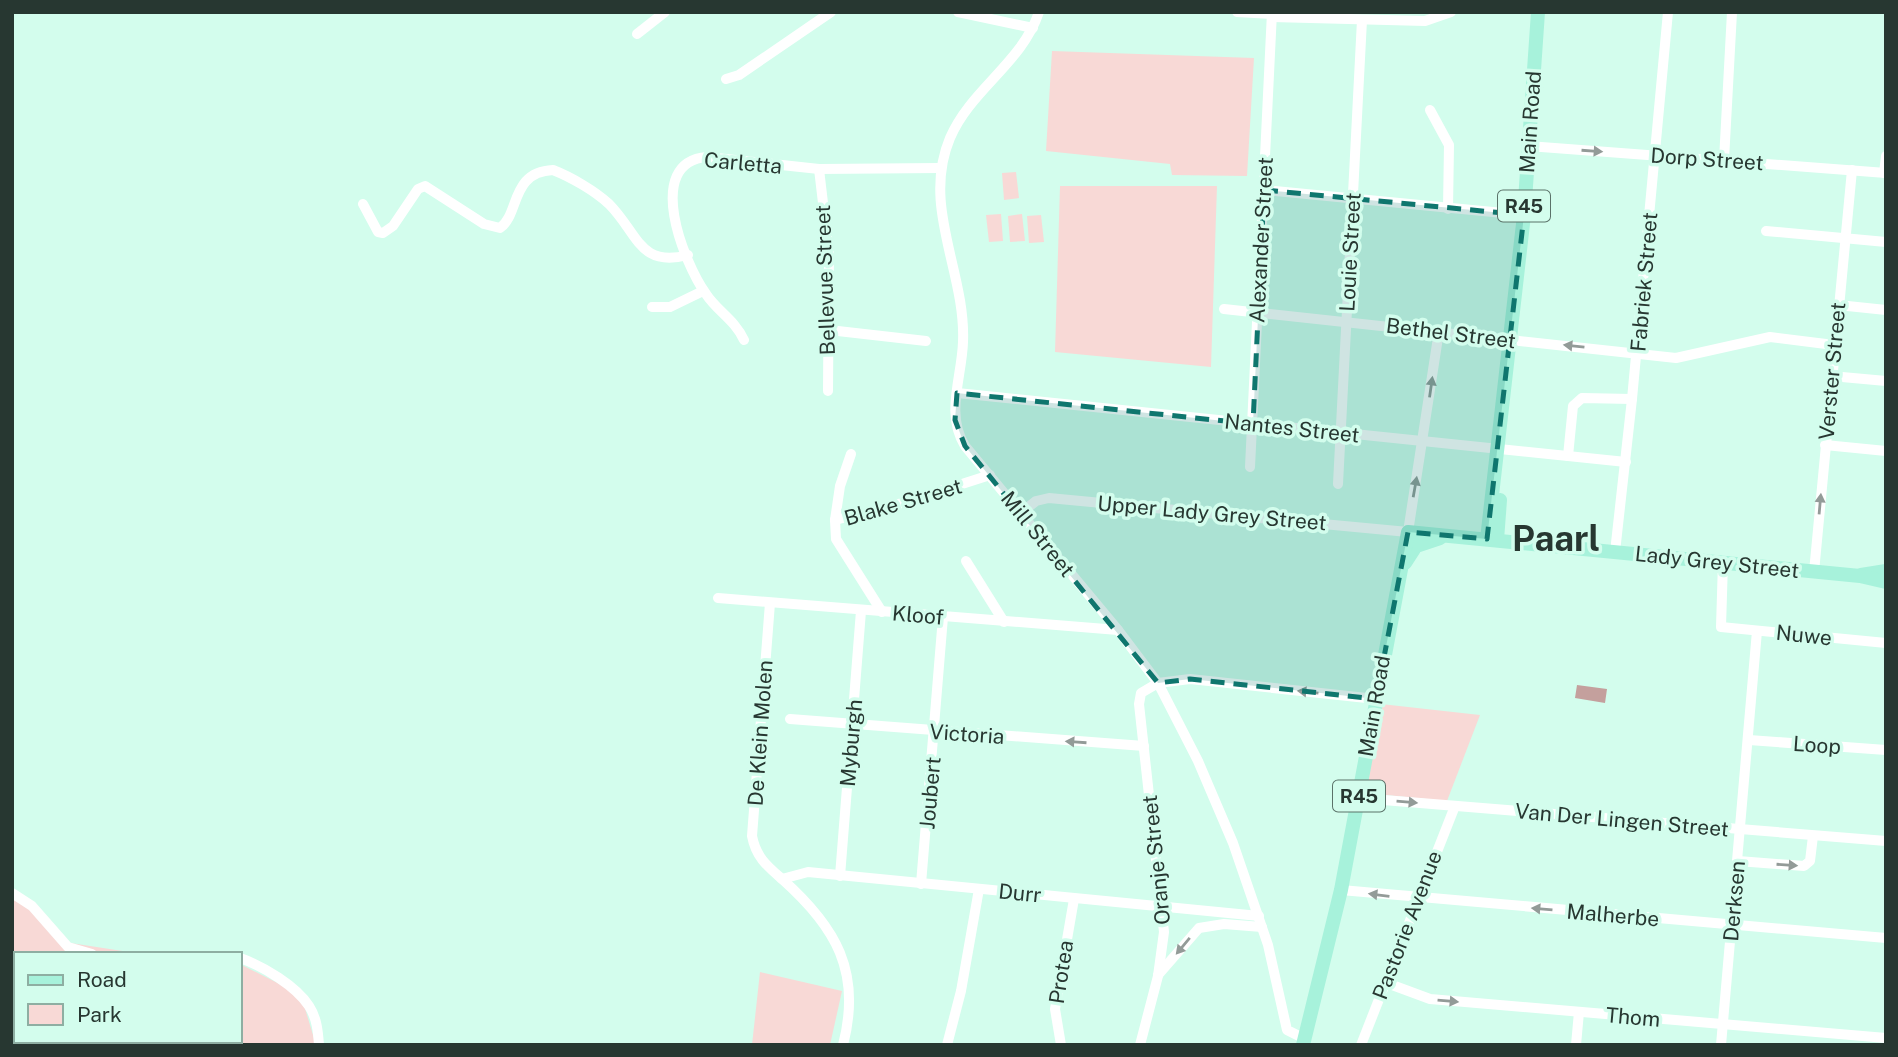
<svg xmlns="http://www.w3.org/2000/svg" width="1898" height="1057" viewBox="0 0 1898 1057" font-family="'Public Sans',sans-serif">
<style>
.green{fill:#f8d9d6}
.water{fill:#c4a09d}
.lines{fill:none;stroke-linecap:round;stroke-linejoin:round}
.minor{stroke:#fff;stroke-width:10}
.major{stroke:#a7f2db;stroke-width:14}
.oneway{fill:#939b98}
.marked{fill:#0f766e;fill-opacity:0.2;stroke:#0f766e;stroke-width:5;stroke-dasharray:14 9;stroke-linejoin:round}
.labels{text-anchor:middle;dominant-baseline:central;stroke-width:7;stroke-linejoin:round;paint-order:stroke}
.shield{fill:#d3fded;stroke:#5b7269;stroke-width:2}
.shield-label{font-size:19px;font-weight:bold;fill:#273731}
.street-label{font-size:21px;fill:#273731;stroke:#d3fded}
.town-label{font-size:35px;font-weight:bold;fill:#273731;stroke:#d3fded}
</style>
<rect width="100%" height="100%" fill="#d3fded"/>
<g class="green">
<polygon points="1052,51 1254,58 1247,176 1172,175 1170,164 1046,151"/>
<polygon points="1016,172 1019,198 1004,200 1002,173"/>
<polygon points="1060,186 1217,186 1211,367 1055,352"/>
<polygon points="1001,214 1003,241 989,242 986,215"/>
<polygon points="1022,214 1025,241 1010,242 1008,216"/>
<polygon points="1041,215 1044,242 1029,243 1027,216"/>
<polygon points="1381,704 1480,715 1447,801 1365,793"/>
<polygon points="12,893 64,942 142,954 16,954 16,1041 240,1041 240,964 301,995 316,1045 12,1045"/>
<polygon points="760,972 842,991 830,1045 752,1045"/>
</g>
<polygon class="water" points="1577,685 1607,689 1605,703 1575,698"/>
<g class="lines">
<g class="minor">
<polyline points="958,12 1033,28"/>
<path d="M1039 12C1022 63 971 89 950 138 921 207 966 272 963 342 962 377 945 414 965 446L1118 630 1158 683 1198 761 1233 843 1268 945 1287 1030 1305 1039"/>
<polyline points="1237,12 1272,14"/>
<polyline points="1272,17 1425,21 1451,12"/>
<polyline points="637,34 665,12"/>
<polyline points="726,79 739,75 831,12"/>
<polyline points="1430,110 1449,145 1448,209"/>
<polyline points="1528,146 1886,173"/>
<polyline points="1724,160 1732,12"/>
<polyline points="819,169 829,254 828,391"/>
<polyline points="1884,173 1886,156"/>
<polyline points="1264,190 1524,215"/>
<path d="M363 204 378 232 383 233 393 226 418 189 425 186 484 224 500 228C520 214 510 172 553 170 571 177 595 191 609 204 638 233 639 268 688 255"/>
<polyline points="1766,231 1886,242"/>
<polyline points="1838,305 1886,310"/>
<polyline points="652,307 670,307 703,291"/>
<polyline points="1224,309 1676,358 1770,337 1834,345"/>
<polyline points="829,330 926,341"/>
<path d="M744 340C735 320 717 311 706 294 684 263 643 162 707 157L819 169 940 168"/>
<polyline points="1831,376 1886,381"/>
<polyline points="957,393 1626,462"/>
<polyline points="1825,445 1886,451"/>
<polyline points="1568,456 1573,406 1582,398 1632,399"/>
<polyline points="1250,467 1272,12"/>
<polyline points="1338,484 1362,20"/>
<polyline points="1021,513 1036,501 1049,498 1408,532 1439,331"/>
<polyline points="835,520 840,486 851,454"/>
<polyline points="1615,552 1632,399 1668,12"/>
<polyline points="966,561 1004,622"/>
<polyline points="1723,562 1721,627 1886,643"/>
<polyline points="1814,572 1852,170"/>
<polyline points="718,598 1118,630"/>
<path d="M770 603 752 836C756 857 767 866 782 879 836 927 862 972 843 1045"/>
<polyline points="882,612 836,539 835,520 906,502 990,475"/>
<polyline points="790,719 1144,746"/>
<polyline points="1749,740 1886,750"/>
<polyline points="1359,798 1886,841"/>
<polyline points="1738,861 1804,866 1810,861 1813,836"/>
<polyline points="840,876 861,611"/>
<polyline points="782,879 808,872 1259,916"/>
<polyline points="921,884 943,617"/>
<polyline points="1341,890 1886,938"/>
<polyline points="12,893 32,906 68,947 92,954"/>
<path d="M240 958C263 966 296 986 309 1006 317 1018 318 1032 319 1045"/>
<polyline points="1158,975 1199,928 1224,924 1262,927"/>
<polyline points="1384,982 1430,999 1886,1038"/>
<polyline points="947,1045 961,991 979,889"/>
<polyline points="1061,1045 1055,1009 1074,899"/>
<polyline points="1140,1045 1158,976 1164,932 1139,704 1141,693 1158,683 1190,679 1376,699"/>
<polyline points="1361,1045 1455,806"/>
<polyline points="1576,1045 1579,1012"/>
<polyline points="1721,1045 1757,631"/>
</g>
<g class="major">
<polyline points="1487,539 1524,215 1538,12"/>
<polyline points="1497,540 1500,500"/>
<polyline points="1405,563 1416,546 1440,538"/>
<polyline points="1861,575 1886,571"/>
<polyline points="1303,1045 1341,890 1408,532 1860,576 1886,582"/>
</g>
</g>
<defs><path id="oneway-solid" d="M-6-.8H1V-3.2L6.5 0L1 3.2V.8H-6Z" transform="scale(1.75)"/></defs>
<g class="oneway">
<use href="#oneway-solid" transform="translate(1592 151) rotate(4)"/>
<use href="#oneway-solid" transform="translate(1574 346) rotate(-174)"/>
<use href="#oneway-solid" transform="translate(1431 387) rotate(-82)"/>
<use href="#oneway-solid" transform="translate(1415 487) rotate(-80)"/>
<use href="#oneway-solid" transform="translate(1820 504) rotate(-85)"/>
<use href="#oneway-solid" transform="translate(1308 692) rotate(-174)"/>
<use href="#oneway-solid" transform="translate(1076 742) rotate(-176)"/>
<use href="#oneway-solid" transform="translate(1407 802) rotate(5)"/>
<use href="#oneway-solid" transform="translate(1787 865) rotate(4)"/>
<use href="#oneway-solid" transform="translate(1379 895) rotate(-173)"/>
<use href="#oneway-solid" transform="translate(1542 909) rotate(-175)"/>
<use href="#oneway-solid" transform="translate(1183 946) rotate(130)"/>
<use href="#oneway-solid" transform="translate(1448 1001) rotate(5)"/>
</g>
<path class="marked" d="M1264 190 1524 215 1487 539 1408 532 1376 699 1190 679 1158 683 965 446 955 420 957 393 1253 424Z"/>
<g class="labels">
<g class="shield">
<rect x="1498" y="190.5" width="52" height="31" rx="5"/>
<rect x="1333" y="780.5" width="52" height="31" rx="5"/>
</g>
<g class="shield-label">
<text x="1524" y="206">R45</text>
<text x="1359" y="796">R45</text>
</g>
<g class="street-label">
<text transform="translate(1530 122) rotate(-86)">Main Road</text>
<text transform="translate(1707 159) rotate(4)">Dorp Street</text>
<text transform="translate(743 163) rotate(5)">Carletta</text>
<text transform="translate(1261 240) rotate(-87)">Alexander Street</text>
<text transform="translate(1350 252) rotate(-87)">Louie Street</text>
<text transform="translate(825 280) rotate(-92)">Bellevue Street</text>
<text transform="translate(1644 282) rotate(-85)">Fabriek Street</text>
<text transform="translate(1451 333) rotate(7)">Bethel Street</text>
<text transform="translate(1832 371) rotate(-85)">Verster Street</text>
<text transform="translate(1292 428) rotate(6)">Nantes Street</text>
<text transform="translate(903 502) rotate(-16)">Blake Street</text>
<text transform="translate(1212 513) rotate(5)">Upper Lady Grey Street</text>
<text transform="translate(1038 534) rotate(51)">Mill Street</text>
<text transform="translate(1717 562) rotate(6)">Lady Grey Street</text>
<text transform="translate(918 615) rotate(5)">Kloof</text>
<text transform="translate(1804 635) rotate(6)">Nuwe</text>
<text transform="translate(1374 706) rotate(-80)">Main Road</text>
<text transform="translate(760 733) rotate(-86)">De Klein Molen</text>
<text transform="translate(967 734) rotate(4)">Victoria</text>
<text transform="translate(851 743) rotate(-85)">Myburgh</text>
<text transform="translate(1817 745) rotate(4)">Loop</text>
<text transform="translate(930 793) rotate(-85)">Joubert</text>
<text transform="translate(1622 820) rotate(5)">Van Der Lingen Street</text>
<text transform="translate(1156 860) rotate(-96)">Oranje Street</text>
<text transform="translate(1020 893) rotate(6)">Durr</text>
<text transform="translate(1734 901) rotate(-85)">Derksen</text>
<text transform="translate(1613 915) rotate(5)">Malherbe</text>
<text transform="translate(1407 925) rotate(-69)">Pastorie Avenue</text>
<text transform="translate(1061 972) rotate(-81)">Protea</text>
<text transform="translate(1633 1017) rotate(5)">Thom</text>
</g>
<g class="town-label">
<text x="1556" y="538">Paarl</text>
</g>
</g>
<rect width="1898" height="1057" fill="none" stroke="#273731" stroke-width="28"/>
<rect x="14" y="952" width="228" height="91" fill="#d3fded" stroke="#8eaea2" stroke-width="2"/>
<rect x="28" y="975" width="35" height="10" fill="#a7f2db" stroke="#8eaea2" stroke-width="2"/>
<text x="77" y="987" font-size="21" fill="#273731">Road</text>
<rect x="28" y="1004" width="35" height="21" fill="#f8d9d6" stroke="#8eaea2" stroke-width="2"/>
<text x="77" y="1022" font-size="21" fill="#273731">Park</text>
</svg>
